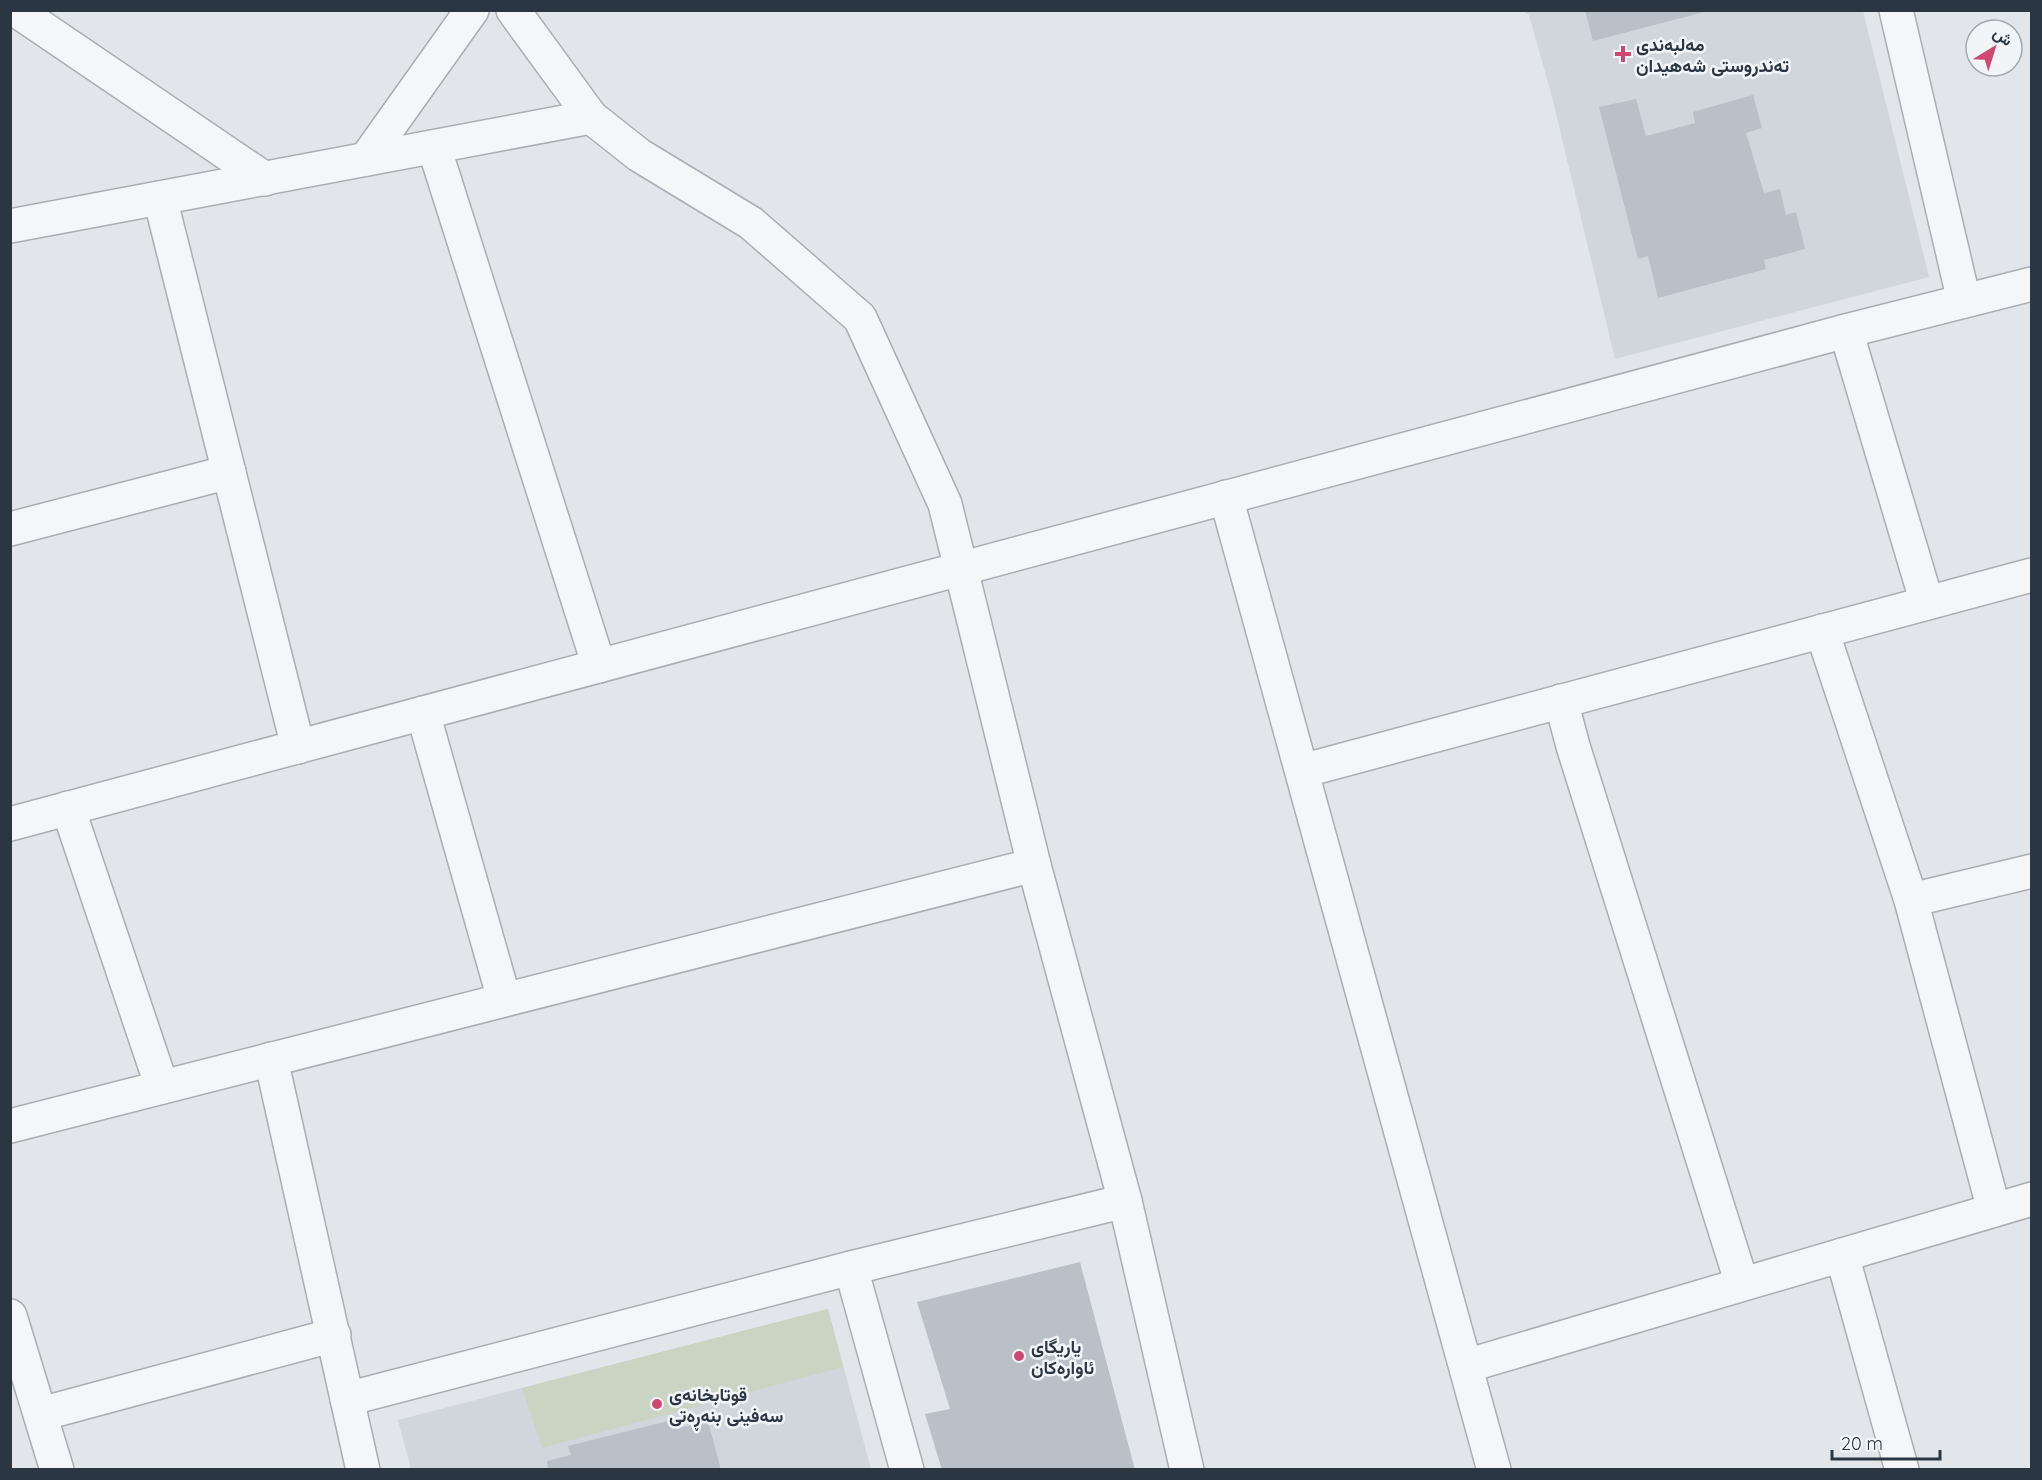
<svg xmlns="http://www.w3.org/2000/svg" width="2042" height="1480" viewBox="0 0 2042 1480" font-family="Quicksand,Vazirmatn,sans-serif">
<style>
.built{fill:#d0d6dc}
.green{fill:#cad4c3}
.building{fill:#b9c0c7}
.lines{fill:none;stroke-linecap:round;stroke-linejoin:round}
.minor-casing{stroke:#a7aeb4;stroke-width:36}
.minor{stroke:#f4f6f8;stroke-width:33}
.poi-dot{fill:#ce4871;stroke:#f1f5f7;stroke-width:2}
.labels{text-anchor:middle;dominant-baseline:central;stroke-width:5;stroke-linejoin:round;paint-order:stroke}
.poi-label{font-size:18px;font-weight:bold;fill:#2a3642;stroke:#f1f5f7;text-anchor:start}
</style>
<rect width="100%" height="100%" fill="#e2e6ea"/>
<g class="built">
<polygon points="1523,11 1863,11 1929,277 1615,359 1551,93 1529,15"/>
<polygon points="828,1309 871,1469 411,1469 398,1420"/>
</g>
<polygon class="green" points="828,1309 843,1367 542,1448 522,1388"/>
<g class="building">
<polygon points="1585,10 1708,10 1708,11 1593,41"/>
<polygon points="1753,95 1762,128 1746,133 1764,193 1780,189 1786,215 1796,212 1805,249 1764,260 1766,269 1658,298 1648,256 1638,259 1599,107 1636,99 1646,136 1695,123 1693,112"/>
<polygon points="1080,1262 1135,1470 942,1470 925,1414 950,1409 917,1302"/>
<polygon points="676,1419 679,1428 708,1421 721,1470 548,1470 547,1461 571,1455 568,1446"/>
</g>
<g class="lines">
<defs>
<g id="minor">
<polyline points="16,10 265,179"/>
<polyline points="513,10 591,117 639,155 751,223 860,318 945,504 1034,865 1125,1201 1187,1470"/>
<polyline points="1896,10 1964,301"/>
<polyline points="434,147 599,666"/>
<polyline points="366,159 472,10"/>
<polyline points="160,198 298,747"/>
<polyline points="10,226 591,117"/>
<polyline points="1846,331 1927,603"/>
<polyline points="1226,497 1494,1470"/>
<polyline points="10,529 229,472"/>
<polyline points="1822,631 1911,900 1994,1210"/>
<polyline points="1561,701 1573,746 1742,1284"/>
<polyline points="423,713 504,999"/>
<polyline points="1302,771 2032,575"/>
<polyline points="68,808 162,1087"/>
<polyline points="10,824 1846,331 2032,284"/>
<polyline points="1911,900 2032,871"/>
<polyline points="271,1059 363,1470"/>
<polyline points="10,1126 1034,865"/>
<polyline points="1842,1255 1902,1470"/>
<polyline points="851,1268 907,1470"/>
<polyline points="10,1316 57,1470"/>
<polyline points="1466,1366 2032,1199"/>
<polyline points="347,1399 851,1268 1125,1201"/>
<polyline points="41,1414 334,1335"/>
</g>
</defs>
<use href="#minor" class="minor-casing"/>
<use href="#minor" class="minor"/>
</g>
<g class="poi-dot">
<path d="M1620 45h6v6h6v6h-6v6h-6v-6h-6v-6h6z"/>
<circle cx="1019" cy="1356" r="6"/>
<circle cx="657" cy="1404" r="6"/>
</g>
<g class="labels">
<g class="poi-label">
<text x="1636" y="44">مەلبەندی<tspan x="1636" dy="21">تەندروستی شەهیدان</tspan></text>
<text x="1031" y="1346">یاریگای<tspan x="1031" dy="21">ئاوارەکان</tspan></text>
<text x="669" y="1394">قوتابخانەی<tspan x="669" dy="21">سەفینی بنەڕەتی</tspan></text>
</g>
</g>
<rect width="2042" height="1480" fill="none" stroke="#2a3642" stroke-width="24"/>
<g transform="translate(1994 48) rotate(38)"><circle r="28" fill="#f1f5f7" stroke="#a1a9af" stroke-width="1.5"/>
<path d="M0-4.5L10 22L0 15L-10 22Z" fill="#ce4871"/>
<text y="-9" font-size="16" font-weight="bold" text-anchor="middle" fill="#2a3642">ش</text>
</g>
<path d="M1832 1450v9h108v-9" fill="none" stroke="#2a3642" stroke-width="3"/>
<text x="1841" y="1450" font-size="18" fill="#2a3642" stroke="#f1f5f7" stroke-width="4.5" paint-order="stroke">20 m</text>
</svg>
